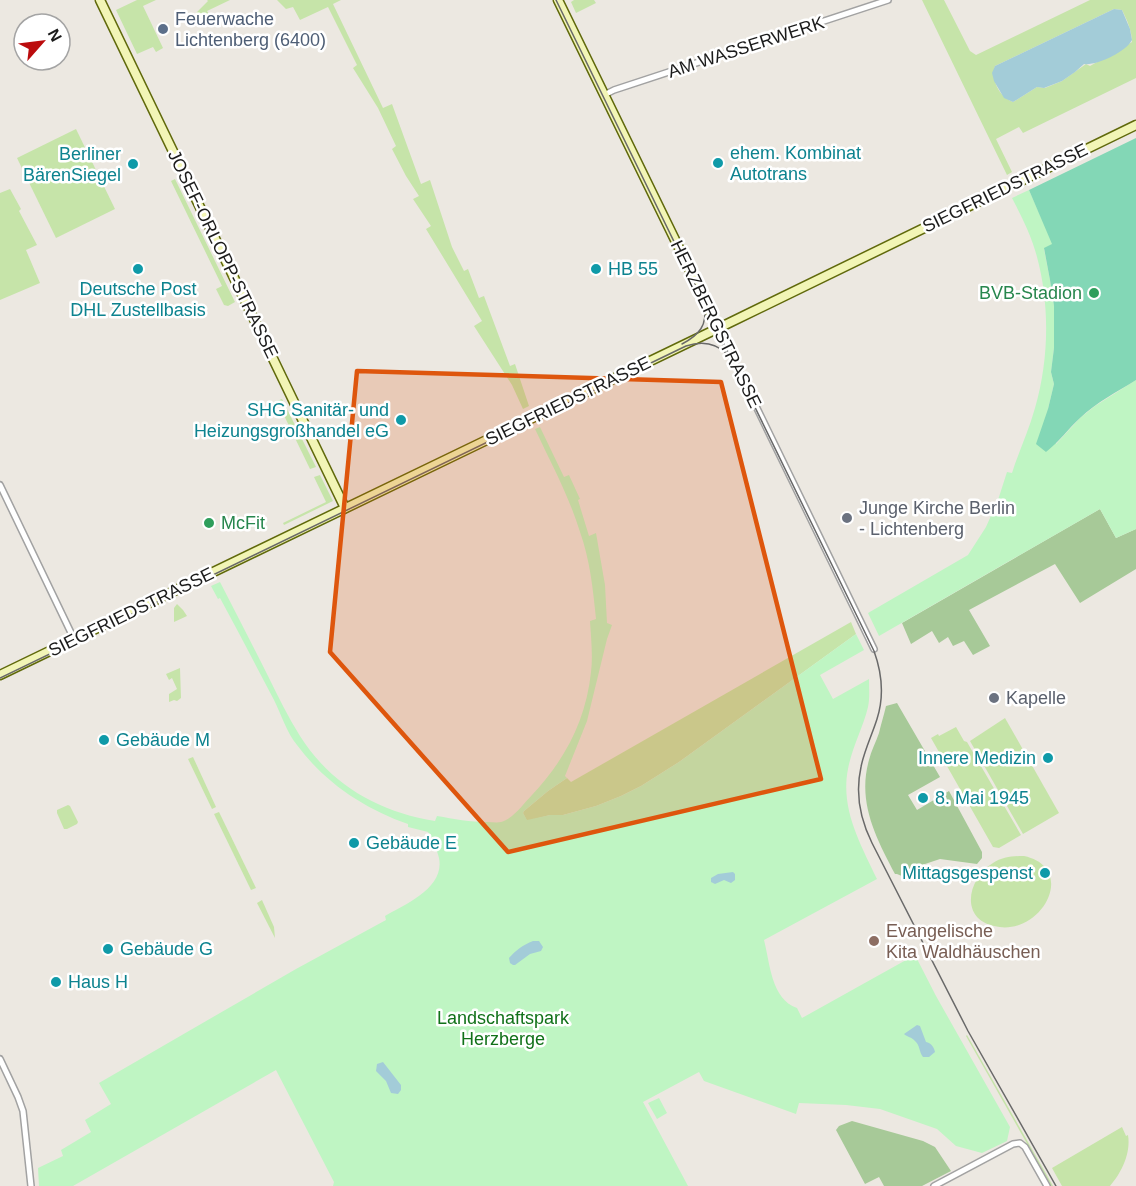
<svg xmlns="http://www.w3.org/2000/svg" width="1136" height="1186" viewBox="0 0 1136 1186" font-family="Helvetica,sans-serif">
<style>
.grass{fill:#c6e4a9;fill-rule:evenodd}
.forest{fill:#a7c998}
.park{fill:#bff5c3}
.pitch{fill:#83d7b6}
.water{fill:#a3ccd8}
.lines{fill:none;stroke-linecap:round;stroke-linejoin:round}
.street-casing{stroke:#a2a2a2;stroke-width:8}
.secondary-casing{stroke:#60690b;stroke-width:11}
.street{stroke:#fff;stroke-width:5}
.secondary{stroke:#f2f5b6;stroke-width:8}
.tram{stroke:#696969;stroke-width:1.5}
.marked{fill:#de560d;fill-opacity:0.2;stroke:#de560d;stroke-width:4.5;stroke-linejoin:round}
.service-dot{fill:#5c6f8a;stroke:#fff;stroke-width:2}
.culture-dot{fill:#0f9aa8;stroke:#fff;stroke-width:2}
.leisure-dot{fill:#2e9e5b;stroke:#fff;stroke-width:2}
.worship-dot{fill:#6b7280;stroke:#fff;stroke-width:2}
.education-dot{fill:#8d6e63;stroke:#fff;stroke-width:2}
.labels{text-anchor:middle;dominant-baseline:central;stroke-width:5;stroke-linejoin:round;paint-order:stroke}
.service-label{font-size:18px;fill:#4e5e75;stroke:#fff;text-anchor:start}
.street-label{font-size:18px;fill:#1b1b1b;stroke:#fff}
.culture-label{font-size:18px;fill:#0d838f;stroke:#fff;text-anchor:start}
.leisure-label{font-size:18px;fill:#27864d;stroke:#fff;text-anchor:end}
.worship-label{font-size:18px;fill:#5b616d;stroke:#fff;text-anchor:start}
.education-label{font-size:18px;fill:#785e54;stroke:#fff;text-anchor:start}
.park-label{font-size:18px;fill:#117119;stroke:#fff}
</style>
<rect width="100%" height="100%" fill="#ece8e1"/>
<g class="grass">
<polygon points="137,0 156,0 143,6 163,48 156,52 153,47 137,54 116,10"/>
<polygon points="207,0 230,0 207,11 210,16 200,21 195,14 208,1"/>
<polygon points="277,0 341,0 333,4 383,108 392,104 421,184 430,180 452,247 464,271 468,269 479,298 484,296 510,366 515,364 529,406 523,409 512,385 474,326 482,321 426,229 431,226 413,199 419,196 406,176 392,149 396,146 378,108 353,68 357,65 328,7 300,20 293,7 286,9"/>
<polygon points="574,0 594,0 596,3 576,13 571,2"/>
<path d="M922 0H944L970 51 976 55 1090 0H1136V78L1023 133 1019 127 996 139 1012 172 1007 175ZM1114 9 1122 10C1127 20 1132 31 1132 42L1090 66 1086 64 1062 81 1045 88 1037 87 1013 102C999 97 991 80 995 66Z"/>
<polygon points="76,129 115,209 56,238 17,158"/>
<polygon points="175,179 235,302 228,306 224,305 216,289 222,286 171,181"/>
<polygon points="10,189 21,209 19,211 37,245 26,250 40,283 0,300 0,193"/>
<polygon points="282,399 316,467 310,469 277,401"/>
<polygon points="320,475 333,501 284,525 283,523 326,502 314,477"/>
<polygon points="177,604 183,610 187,616 174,622 174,608"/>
<polygon points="851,622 856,634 679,762 641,786 621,796 596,806 563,815 550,815 527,821 523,813 524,811 548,791 567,778 571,782"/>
<polygon points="180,668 181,698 177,701 174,700 169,702 169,694 177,689 172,678 169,680 166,674"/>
<polygon points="1005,718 1059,813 1023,834 970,741"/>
<polygon points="956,727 964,741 967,742 1021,835 999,848 993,847 931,738 938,734 939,736"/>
<polygon points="193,757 216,807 212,809 188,759"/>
<polygon points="68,805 70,806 78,822 77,824 67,829 64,829 57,813 57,810"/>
<polygon points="219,812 256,888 251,890 214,814"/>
<path d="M1024 856C1079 868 1041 938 994 926 959 918 968 878 993 863 1002 857 1013 856 1024 856Z"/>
<polygon points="262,900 274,927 275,938 257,903"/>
<polygon points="967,1035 1053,1186 1051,1186 966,1036"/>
<path d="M1122 1127 1126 1136 1128 1135C1131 1153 1122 1172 1110 1186H1062L1052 1168Z"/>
</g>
<g class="forest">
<polygon points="1100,509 1116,538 1136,529 1136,569 1080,603 1055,564 969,610 990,646 973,655 964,641 953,646 948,637 939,643 932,631 911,644 902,623"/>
<path d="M897 703 940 777 908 795 917 810 949 791 982 852V858L977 864 940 859 919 866 918 871 909 879 897 874H895C876 838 857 802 869 760 871 751 876 742 879 733 881 724 884 715 886 706Z"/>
<polygon points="852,1121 923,1141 935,1147 951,1171 922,1186 884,1186 879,1177 865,1184 836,1130 839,1126"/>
</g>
<g class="park">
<path d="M1029 190 1053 244 1044 249 1050 280 1054 306V348L1051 372 1054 384 1048 409 1056 444 1080 418 1095 406 1136 380V529L1116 538 1100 509 879 636 868 613 968 555 986 527 998 500 1007 472 1012 473C1019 451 1029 430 1035 408 1049 360 1050 305 1037 257 1032 237 1021 215 1012 198Z"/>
<path d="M540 427 564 477 569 475 580 499 578 500 589 536 596 533 605 585 607 623 612 625 607 639 587 721 565 776 567 778 548 791 524 811 523 813 527 820 550 815H563L596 806 621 796 641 786 679 762 856 634 864 650 820 675 833 699 869 679C869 688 870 698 868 707 863 728 852 747 848 769 840 809 861 845 877 879L764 940C770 963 771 999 797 1008L802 1018 915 955 936 996 1010 1127 1007 1141 982 1153 956 1146 937 1129 880 1109 846 1105 799 1103 796 1114 704 1081 699 1072 643 1102 688 1186H333L334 1182 276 1070 73 1186H39L38 1168 63 1156 61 1150 91 1132 85 1120 111 1104 99 1083 296 969 386 920 385 916C406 904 445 888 439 858 437 849 432 840 428 832L408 827V824C365 809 325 783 297 745 287 733 281 714 274 700 256 666 238 631 220 598L218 599 211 586 220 582C236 613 252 644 268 676 278 696 288 717 300 736 331 785 379 812 435 821L437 816C454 819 470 822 487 822 492 822 497 823 501 822 513 819 524 803 532 795 565 760 586 720 591 672 593 656 591 638 590 621L596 619C593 589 590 560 580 532 569 496 551 463 535 429Z"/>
<polygon points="659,1098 667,1113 657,1119 648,1103"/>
</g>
<path class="pitch" d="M1136 138V380C1117 392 1097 402 1080 418 1068 429 1059 442 1046 452L1036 444 1048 409 1054 384 1051 372 1054 348V306L1050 280 1044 248 1052 244 1029 190Z"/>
<g class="water">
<path d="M1114 9 1122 10 1130 29 1132 40C1126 52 1096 66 1084 64L1075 72 1062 81 1044 88 1037 87 1013 102 1004 98 994 81 992 73 995 66Z"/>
<polygon points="733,872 735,874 735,880 731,883 724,880 715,884 711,882 711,878 718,874"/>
<path d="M533 941H539L543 947 541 951 530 954 515 965H513L510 963 509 958C516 950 523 945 533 941Z"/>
<path d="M917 1025 920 1026 926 1042C931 1043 934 1047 935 1052L929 1057H923C919 1052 920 1045 915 1041 912 1037 907 1037 904 1034Z"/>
<polygon points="383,1062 401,1085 401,1090 398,1094 391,1093 386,1081 376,1071 377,1064"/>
</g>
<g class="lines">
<defs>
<g id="street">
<polyline points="604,95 614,90 888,0"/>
<polyline points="718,328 874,649"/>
<polyline points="0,485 74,639"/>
<polyline points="0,1059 18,1097 23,1111 31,1186"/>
<polyline points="934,1186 1013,1144 1020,1143 1025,1147 1047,1186"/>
</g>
<g id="secondary">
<polyline points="100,0 345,508"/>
<polyline points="558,0 718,328"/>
<polyline points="0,675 729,323 1136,125"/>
</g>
</defs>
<use href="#street" class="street-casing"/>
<use href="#secondary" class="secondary-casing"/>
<use href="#street" class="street"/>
<use href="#secondary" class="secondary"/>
<g class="tram">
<path d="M556 0 874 651C882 673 884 697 877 719 872 735 864 751 861 767 855 794 860 819 872 843L968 1031 1056 1186"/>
<path d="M682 344C699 335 708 325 704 306"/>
<path d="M0 678 686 346C701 341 715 342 727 354"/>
</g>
</g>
<path class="marked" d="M357 371 721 382 821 779 508 852 330 652Z"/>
<circle class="service-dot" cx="163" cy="29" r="6"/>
<g class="culture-dot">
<circle cx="718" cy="163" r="6"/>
<circle cx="133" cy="164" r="6"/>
<circle cx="138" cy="269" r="6"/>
<circle cx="596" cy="269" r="6"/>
<circle cx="401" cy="420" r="6"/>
<circle cx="104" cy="740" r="6"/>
<circle cx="1048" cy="758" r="6"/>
<circle cx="923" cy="798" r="6"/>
<circle cx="354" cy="843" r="6"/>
<circle cx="1045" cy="873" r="6"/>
<circle cx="108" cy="949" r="6"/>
<circle cx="56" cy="982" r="6"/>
</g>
<g class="leisure-dot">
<circle cx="1094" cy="293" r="6"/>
<circle cx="209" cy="523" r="6"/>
</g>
<g class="worship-dot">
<circle cx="847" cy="518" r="6"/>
<circle cx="994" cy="698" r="6"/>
</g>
<circle class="education-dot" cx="874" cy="941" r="6"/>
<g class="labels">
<g class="service-label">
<text x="175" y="19">Feuerwache<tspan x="175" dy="21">Lichtenberg (6400)</tspan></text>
</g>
<g class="street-label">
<text transform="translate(746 47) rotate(-18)">AM WASSERWERK</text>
<text transform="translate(1005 188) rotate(-26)">SIEGFRIEDSTRASSE</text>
<text transform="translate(223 254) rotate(64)">JOSEF-ORLOPP-STRASSE</text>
<text transform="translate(716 324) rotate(64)">HERZBERGSTRASSE</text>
<text transform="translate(568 401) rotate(-26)">SIEGFRIEDSTRASSE</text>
<text transform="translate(131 612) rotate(-26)">SIEGFRIEDSTRASSE</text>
</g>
<g class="culture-label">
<text x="730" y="153">ehem. Kombinat<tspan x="730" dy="21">Autotrans</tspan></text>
<text x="121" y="154" text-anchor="end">Berliner<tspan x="121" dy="21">BärenSiegel</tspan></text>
<text x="608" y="269">HB 55</text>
<text x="138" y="289" text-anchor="middle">Deutsche Post<tspan x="138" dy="21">DHL Zustellbasis</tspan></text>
<text x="389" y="410" text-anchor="end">SHG Sanitär- und<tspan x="389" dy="21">Heizungsgroßhandel eG</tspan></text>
<text x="116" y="740">Gebäude M</text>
<text x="1036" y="758" text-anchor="end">Innere Medizin</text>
<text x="935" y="798">8. Mai 1945</text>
<text x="366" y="843">Gebäude E</text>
<text x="1033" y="873" text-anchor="end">Mittagsgespenst</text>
<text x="120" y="949">Gebäude G</text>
<text x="68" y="982">Haus H</text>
</g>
<g class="leisure-label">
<text x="1082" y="293">BVB-Stadion</text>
<text x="221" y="523" text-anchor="start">McFit</text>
</g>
<g class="worship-label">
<text x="859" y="508">Junge Kirche Berlin<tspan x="859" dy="21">- Lichtenberg</tspan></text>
<text x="1006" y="698">Kapelle</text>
</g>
<g class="education-label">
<text x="886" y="931">Evangelische<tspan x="886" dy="21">Kita Waldhäuschen</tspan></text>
</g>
<g class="park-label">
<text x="503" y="1018">Landschaftspark<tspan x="503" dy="21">Herzberge</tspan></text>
</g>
</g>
<g transform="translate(42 42) rotate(62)"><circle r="28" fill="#ffffff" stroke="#a4a4a4" stroke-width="1.5"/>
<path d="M0-4.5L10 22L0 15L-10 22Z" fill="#bb0c0d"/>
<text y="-9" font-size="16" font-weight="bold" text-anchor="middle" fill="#1b1b1b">N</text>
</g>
</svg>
